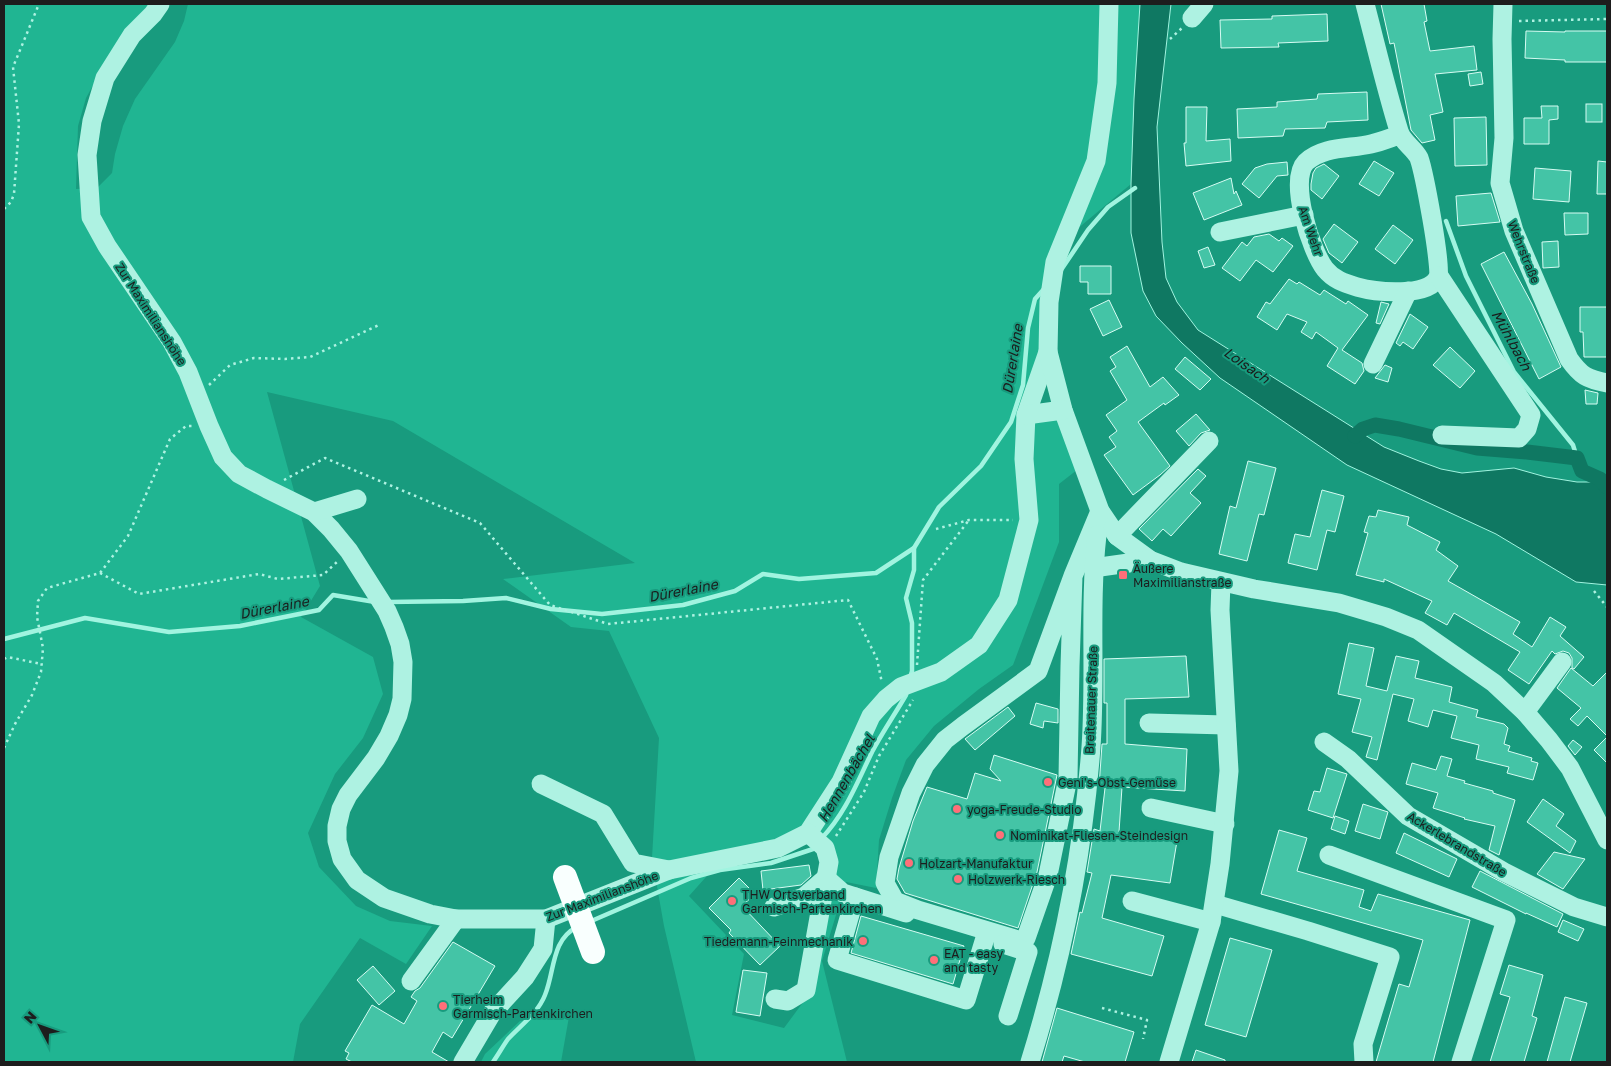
<svg xmlns="http://www.w3.org/2000/svg" width="1611" height="1066" viewBox="0 0 1611 1066" font-family="'Golos Text',sans-serif">
<style>
.green{fill:#20b592;fill-rule:evenodd}
.water{fill:#0f7862;stroke:#a1f4e0}
.lines{fill:none;stroke-linecap:round;stroke-linejoin:round}
.stream{stroke:#a1f4e0;stroke-width:4.5}
.canal{stroke:#0f7862;stroke-width:15}
.building{fill:#44c4a6;stroke:#d6fcf3}
.path{stroke:#aef2e2;stroke-width:2.5;stroke-dasharray:2.5 4;stroke-linecap:butt}
.minor{stroke:#aef2e2;stroke-width:19}
.major-bridge{stroke:#f9fffe;stroke-width:24}
.poi-dot{fill:#ff6f79;stroke:#189b7e;stroke-width:2}
.labels{text-anchor:middle;dominant-baseline:central;stroke-width:4;stroke-linejoin:round;paint-order:stroke}
.street-label{font-size:12px;fill:#1d1d1d;stroke:#189b7e}
.poi-label{font-size:12px;fill:#1d1d1d;stroke:#189b7e;text-anchor:start}
.water-label{font-size:14px;font-style:italic;fill:#1a1d1c;stroke:#189b7e}
</style>
<rect width="100%" height="100%" fill="#189b7e"/>
<g class="green">
<path d="M4 4H150L112 51 86 98 78 126 76 189 97 188 112 173 115 154 123 126 135 99 175 42 184 21 188 4H1140L1131 184 1064 240 1049 302 1026 414 1063 410 1082 466 1059 484V542L1013 665 979 689 934 726 906 760 892 798 879 840 876 888 846 882 822 961 847 1062H696L664 926 652 858 659 738 609 631 571 627 503 579 635 563 393 421 267 392 320 586 301 617 373 657 383 694 363 738 335 774 308 833 319 867 356 906 390 921 432 926 406 964 360 938 300 1024 293 1062H4ZM808 833 829 862 804 1001 784 1028 732 1015 744 954 689 896 722 859Z"/>
<polygon points="570,1011 561,1062 481,1062 485,1054 520,1021"/>
</g>
<polygon class="water" points="1140,4 1171,4 1157,127 1162,242 1166,278 1177,302 1198,330 1384,447 1419,461 1441,469 1462,473 1514,468 1546,477 1577,482 1590,482 1607,478 1607,585 1576,582 1496,534 1347,465 1220,378 1182,343 1156,316 1143,291 1131,233 1131,184 1134,99"/>
<g class="lines">
<g class="stream">
<polyline points="1446,221 1466,276 1514,372 1573,445 1577,458"/>
<polyline points="1061,270 1088,230 1108,207 1135,188"/>
<polyline points="388,602 463,601 506,598 551,609 602,614 683,605 735,591 763,574 799,579 876,573 914,548 939,507 981,466 1011,422 1023,385 1028,328 1035,299 1044,289"/>
<polyline points="4,639 85,618 169,632 240,626 319,610 333,595 375,602"/>
<polyline points="910,678 912,671 912,623 906,598 914,570 914,548"/>
<path d="M821 839C845 814 857 783 872 752 882 733 895 714 906 695L907 691"/>
<polyline points="589,922 691,878 720,870 771,863 813,849 816,845"/>
<path d="M493 1062C498 1055 503 1046 508 1039 521 1025 538 1013 545 995 555 971 551 940 577 927"/>
</g>
<polyline class="canal" points="1355,436 1363,429 1375,425 1399,429 1477,448 1527,452 1577,458 1582,471 1600,479 1607,487"/>
</g>
<g class="building">
<polygon points="1381,4 1424,4 1427,21 1424,22 1430,51 1474,46 1477,70 1435,74 1443,112 1430,115 1435,140 1422,143 1411,130 1394,43 1390,44"/>
<polygon points="1327,14 1328,41 1278,43 1279,47 1221,48 1220,20 1272,19 1272,16"/>
<polygon points="1526,31 1565,32 1565,31 1607,31 1607,62 1565,62 1565,60 1525,58"/>
<polygon points="1481,72 1483,84 1470,86 1468,74"/>
<polygon points="1367,92 1368,120 1327,122 1325,128 1285,129 1283,136 1238,138 1237,109 1277,107 1277,102 1317,99 1318,94"/>
<rect x="1586" y="104" width="16" height="18"/>
<polygon points="1541,106 1558,106 1558,119 1549,120 1549,144 1524,144 1524,118 1542,118"/>
<polygon points="1186,107 1207,107 1206,141 1230,139 1231,161 1186,166 1184,143 1186,143"/>
<polygon points="1486,117 1487,165 1455,166 1454,118"/>
<polygon points="1374,161 1394,173 1379,196 1359,184"/>
<polygon points="1598,161 1607,162 1607,194 1597,194"/>
<polygon points="1287,162 1288,175 1277,176 1259,198 1242,184 1255,168 1267,164"/>
<polygon points="1324,164 1339,176 1322,199 1311,190 1311,184 1313,173 1316,168"/>
<polygon points="1535,168 1571,171 1569,202 1533,199"/>
<polygon points="1231,178 1234,194 1236,191 1242,205 1204,220 1193,193"/>
<polygon points="1491,193 1500,222 1458,226 1456,196"/>
<polygon points="1564,213 1588,213 1588,234 1565,235"/>
<polygon points="1334,224 1358,242 1342,263 1329,253 1323,239"/>
<polygon points="1393,225 1413,240 1395,264 1375,249"/>
<polygon points="1269,234 1279,241 1282,238 1293,246 1273,272 1256,260 1240,281 1222,268 1242,242 1247,246 1254,237"/>
<polygon points="1558,241 1559,267 1543,268 1542,242"/>
<polygon points="1208,247 1215,265 1204,268 1198,251"/>
<polygon points="1504,252 1532,304 1561,367 1539,379 1481,264"/>
<polygon points="1080,266 1111,266 1111,294 1088,294 1088,282 1080,282"/>
<polygon points="1289,279 1297,284 1299,282 1320,295 1324,290 1346,304 1348,301 1368,315 1342,350 1362,363 1364,371 1355,384 1327,366 1338,348 1316,332 1312,339 1301,332 1307,322 1287,314 1277,330 1257,317 1266,302 1270,304"/>
<polygon points="1109,300 1122,327 1103,336 1090,309"/>
<polygon points="1381,302 1389,304 1380,324 1376,323"/>
<polygon points="1580,307 1607,307 1607,357 1584,357 1583,332 1580,332"/>
<polygon points="1410,314 1428,327 1413,349 1403,342 1400,346 1396,343"/>
<polygon points="1127,346 1150,387 1163,377 1179,395 1165,405 1164,403 1138,422 1170,466 1160,475 1133,495 1104,455 1116,447 1109,437 1117,431 1106,415 1127,400 1110,371 1116,367 1110,357"/>
<polygon points="1450,347 1475,371 1460,388 1433,365"/>
<polygon points="1185,357 1211,379 1200,390 1175,369"/>
<polygon points="1385,365 1392,368 1388,382 1375,378"/>
<polygon points="1585,390 1598,393 1597,404 1586,404"/>
<polygon points="1196,414 1210,430 1201,433 1189,446 1176,431"/>
<polygon points="1248,461 1276,468 1264,515 1259,514 1247,561 1219,554 1230,506 1236,508"/>
<polygon points="1198,469 1206,476 1190,493 1201,503 1171,536 1163,529 1152,541 1139,529"/>
<polygon points="1322,490 1344,496 1335,532 1327,530 1317,570 1288,563 1295,534 1310,537"/>
<polygon points="1378,510 1409,517 1407,525 1440,542 1436,550 1458,566 1448,581 1520,622 1513,634 1532,647 1550,617 1566,627 1560,636 1584,657 1574,669 1572,668 1572,658 1569,653 1563,651 1555,654 1552,651 1529,684 1508,670 1520,652 1454,613 1447,625 1425,613 1432,601 1384,579 1384,582 1356,575 1368,533 1364,532 1369,516 1376,517"/>
<polygon points="1349,643 1374,648 1366,686 1387,691 1396,656 1419,661 1415,678 1452,687 1449,702 1478,710 1476,717 1504,724 1508,728 1504,744 1510,746 1508,751 1532,758 1531,761 1538,763 1533,780 1507,773 1509,767 1476,759 1479,745 1451,738 1457,716 1433,710 1428,727 1408,721 1414,699 1393,694 1377,760 1366,757 1372,737 1352,732 1361,699 1338,694"/>
<polygon points="1186,656 1189,697 1125,699 1125,744 1187,749 1185,791 1122,787 1119,832 1177,841 1170,883 1111,875 1102,918 1164,936 1152,976 1071,954 1080,912 1082,913 1092,873 1087,872 1094,829 1100,831 1105,788 1099,787 1102,744 1107,744 1107,703 1104,703 1104,659"/>
<polygon points="1571,668 1593,686 1607,672 1607,736 1587,716 1578,726 1570,719 1581,708 1557,688"/>
<polygon points="1036,703 1058,709 1058,723 1044,721 1043,728 1030,724"/>
<polygon points="1008,707 1015,716 975,750 965,739"/>
<polygon points="1607,737 1607,763 1594,750"/>
<polygon points="1573,740 1582,747 1575,755 1568,746"/>
<polygon points="994,755 1057,775 1037,872 1018,928 905,893 897,879 899,868 913,821 927,787 967,799 975,773 1001,781 990,769"/>
<polygon points="1441,756 1452,759 1447,776 1465,781 1464,783 1493,791 1493,793 1515,800 1499,855 1489,850 1495,826 1464,819 1465,818 1433,808 1438,793 1406,784 1412,763 1436,770"/>
<polygon points="1327,768 1347,774 1333,818 1308,810 1314,791 1320,792"/>
<polygon points="1543,799 1564,814 1556,826 1576,841 1570,853 1527,822"/>
<polygon points="1363,804 1388,812 1380,839 1355,831"/>
<polygon points="1335,816 1349,821 1345,834 1331,829"/>
<polygon points="1279,830 1307,838 1297,871 1364,890 1359,907 1371,911 1378,894 1470,920 1433,1062 1376,1062 1399,984 1409,987 1423,940 1261,894"/>
<polygon points="1404,833 1457,859 1449,877 1396,853"/>
<polygon points="1554,852 1585,859 1563,889 1537,874"/>
<polygon points="809,865 811,876 801,885 763,890 761,871"/>
<polygon points="1480,871 1563,914 1557,927 1526,913 1526,914 1472,887"/>
<polygon points="739,878 755,894 742,906 780,946 760,965 729,933 731,930 709,908"/>
<polygon points="861,916 964,946 953,984 851,953"/>
<polygon points="1563,920 1584,929 1578,941 1558,932"/>
<polygon points="1230,938 1272,950 1246,1037 1205,1025"/>
<polygon points="453,942 495,966 452,1038 443,1032 432,1052 449,1062 352,1062 346,1059 349,1053 345,1051 372,1005 404,1024 417,1001 411,997 415,991 420,988"/>
<polygon points="1509,965 1543,975 1532,1016 1537,1018 1524,1062 1490,1062 1510,997 1500,994"/>
<polygon points="373,966 395,991 379,1005 357,980"/>
<polygon points="743,970 767,973 760,1016 736,1012"/>
<polygon points="1565,997 1587,1003 1570,1062 1547,1062"/>
<polygon points="1057,1008 1134,1032 1125,1062 1085,1062 1064,1056 1062,1062 1042,1062"/>
<polygon points="1196,1050 1225,1060 1225,1062 1192,1062"/>
</g>
<g class="lines">
<g class="path">
<polyline points="1519,21 1607,19"/>
<polyline points="1170,39 1182,28"/>
<polyline points="4,209 11,202 14,194 19,124 13,67 39,4"/>
<polyline points="209,385 230,365 254,358 285,359 310,357 379,325"/>
<polyline points="284,480 325,458 480,523 550,605 608,624 848,600 877,659 882,683"/>
<polyline points="936,529 969,520 1013,520"/>
<polyline points="100,573 139,594 259,574 278,579 323,575 338,561"/>
<polyline points="1594,591 1607,607"/>
<polyline points="4,659 8,657 41,664"/>
<polyline points="917,665 923,580 969,520"/>
<polyline points="4,748 15,724 32,695 41,672 43,648 37,617 38,601 47,588 100,573 128,536 170,439 186,426 192,426"/>
<polyline points="836,836 864,792 879,756 913,700"/>
<polyline points="1102,1008 1147,1020 1143,1039"/>
</g>
<g class="minor">
<polyline points="160,4 153,14 132,35 105,78 92,121 87,155 91,217 107,246 172,342 188,372 209,426 223,457 239,474 267,489 314,512 331,529 349,551 375,592 387,611 394,627 400,644 403,662 402,699 398,715 389,736 376,758 348,795 341,809 337,826 337,841 342,859 357,880 384,898 430,914 456,919 546,919 669,870 778,848 808,833 841,782 871,716 886,699 901,687 941,672 979,645 1008,600 1029,520 1024,459 1026,415 1048,352"/>
<polyline points="1109,4 1107,83 1096,161 1055,262 1049,302 1048,352 1063,410 1100,511 1117,536 1150,560 1181,572 1254,589 1339,603 1386,617 1418,630 1494,683 1525,712 1549,740 1570,768 1607,840"/>
<path d="M1365 4C1376 46 1386 89 1399 131 1402 142 1414 148 1419 158 1424 172 1442 267 1438 277 1429 298 1375 292 1357 287 1344 283 1334 280 1325 269 1311 251 1288 180 1306 162 1324 146 1349 149 1371 144 1380 142 1390 138 1399 135"/>
<path d="M1503 4 1502 39 1504 138 1500 183 1514 231 1569 359C1581 376 1587 379 1607 383"/>
<polyline points="1192,18 1204,4"/>
<polyline points="1220,232 1304,215"/>
<polyline points="1439,276 1531,415 1527,429 1519,438 1442,435"/>
<polyline points="1373,364 1408,291"/>
<polyline points="1026,415 1063,410"/>
<polyline points="314,512 357,499"/>
<polyline points="1117,536 1209,441"/>
<polyline points="1093,568 1150,560"/>
<polyline points="1073,576 1070,666 1068,778 1048,875 1026,938 1018,940 918,910 895,901 885,883 889,857 911,793 925,765 945,740 963,726 1038,671 1073,576 1100,511"/>
<polyline points="1525,712 1562,662"/>
<polyline points="1149,723 1226,725"/>
<polyline points="1324,742 1348,759 1408,816 1504,872 1574,907 1607,917"/>
<polyline points="541,784 603,814 633,863 669,870"/>
<polyline points="1151,808 1225,824"/>
<polyline points="1329,855 1506,920 1461,1062"/>
<polyline points="855,897 837,960 966,1000 985,938"/>
<polyline points="1132,901 1211,922"/>
<polyline points="1215,904 1308,931 1390,957 1363,1044 1364,1062"/>
<polyline points="774,907 804,897 826,878 843,893 906,913"/>
<polyline points="1003,944 1028,952 1008,1016"/>
<polyline points="411,981 456,919"/>
<polyline points="775,999 788,1001 806,990 829,862 825,848 808,833"/>
<polyline points="463,1062 492,1013 525,977 543,949 546,919"/>
<path d="M1030 1062C1062 959 1083 854 1091 747 1096 676 1089 605 1097 535"/>
<polyline points="1169,1062 1211,922 1220,864 1229,771 1220,610 1221,582"/>
</g>
<polyline class="major-bridge" points="565,877 593,952"/>
</g>
<g class="poi-dot">
<rect x="1118" y="570" width="10" height="10" rx="2.5"/>
<circle cx="1048" cy="782" r="5"/>
<circle cx="957" cy="809" r="5"/>
<circle cx="1000" cy="835" r="5"/>
<circle cx="909" cy="863" r="5"/>
<circle cx="958" cy="879" r="5"/>
<circle cx="732" cy="901" r="5"/>
<circle cx="863" cy="941" r="5"/>
<circle cx="934" cy="960" r="5"/>
<circle cx="443" cy="1006" r="5"/>
</g>
<g class="labels">
<g class="street-label">
<text transform="translate(1311 231) rotate(71)">Am Wehr</text>
<text transform="translate(1524 252) rotate(68)">Wehrstraße</text>
<text transform="translate(151 314) rotate(57)">Zur Maximilianshöhe</text>
<text transform="translate(1091 700) rotate(-88)">Breitenauer Straße</text>
<text transform="translate(1457 844) rotate(31)">Ackerlebrandstraße</text>
<text transform="translate(602 896) rotate(-21)">Zur Maximilianshöhe</text>
</g>
<g class="poi-label">
<text x="1133" y="568">Äußere<tspan x="1133" dy="14">Maximilianstraße</tspan></text>
<text x="1058" y="782">Geni's-Obst-Gemüse</text>
<text x="967" y="809">yoga-Freude-Studio</text>
<text x="1010" y="835">Nominikat-Fliesen-Steindesign</text>
<text x="919" y="863">Holzart-Manufaktur</text>
<text x="968" y="879">Holzwerk-Riesch</text>
<text x="742" y="894">THW Ortsverband<tspan x="742" dy="14">Garmisch-Partenkirchen</tspan></text>
<text x="853" y="941" text-anchor="end">Tiedemann-Feinmechanik</text>
<text x="944" y="953">EAT - easy<tspan x="944" dy="14">and tasty</tspan></text>
<text x="453" y="999">Tierheim<tspan x="453" dy="14">Garmisch-Partenkirchen</tspan></text>
</g>
<g class="water-label">
<text transform="translate(1512 340) rotate(61)">Mühlbach</text>
<text transform="translate(1012 359) rotate(-81)">Dürerlaine</text>
<text transform="translate(1247 365) rotate(35)">Loisach</text>
<text transform="translate(683 590) rotate(-11)">Dürerlaine</text>
<text transform="translate(274 607) rotate(-11)">Dürerlaine</text>
<text transform="translate(846 778) rotate(-60)">Hennenbächel</text>
</g>
</g>
<rect width="1611" height="1066" fill="none" stroke="#1d1d1d" stroke-width="10"/>
<g transform="translate(40 1026) rotate(311)" stroke="#189b7e" stroke-width="4" paint-order="stroke">
<path d="M0-4L9 19L0 12L-9 19Z" fill="#1d1d1d"/>
<text y="-8" font-size="14" font-weight="bold" text-anchor="middle" fill="#1d1d1d">N</text>
</g>
</svg>
